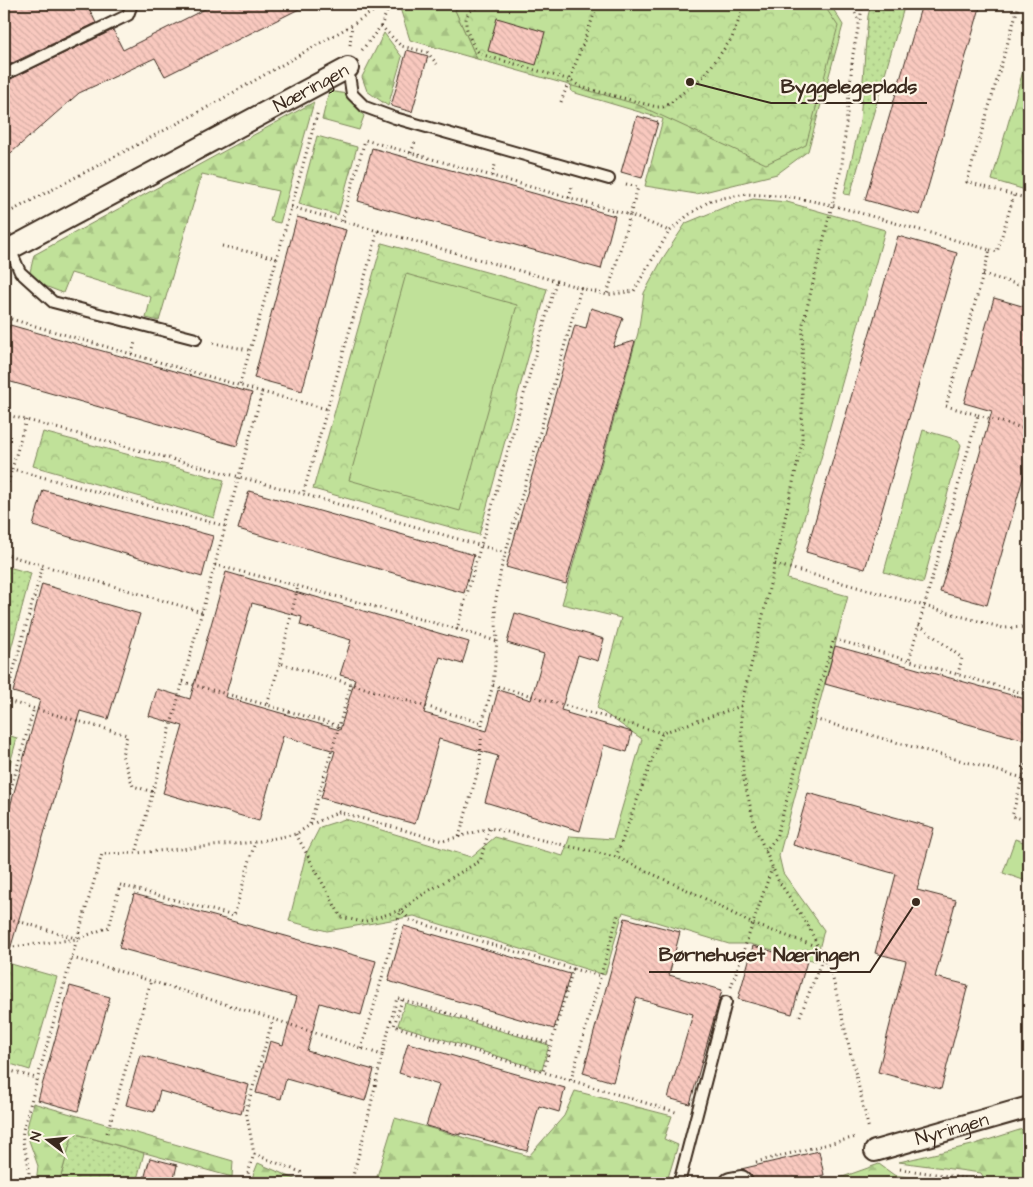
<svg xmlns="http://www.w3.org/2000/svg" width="1033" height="1187" viewBox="0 0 1033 1187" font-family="'Architects Daughter',sans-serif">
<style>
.grass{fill:url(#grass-dots);stroke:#7e865c}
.forest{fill:url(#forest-firs);stroke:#7e865c}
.park{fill:url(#park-crowns);stroke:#7e865c}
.pitch{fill:#c0e199;stroke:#7e865c}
.building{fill:url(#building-back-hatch);stroke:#3b2a1e;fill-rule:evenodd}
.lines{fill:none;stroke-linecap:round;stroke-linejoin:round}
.lane-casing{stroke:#3b2a1e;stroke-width:14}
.street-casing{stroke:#3b2a1e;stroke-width:24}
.path{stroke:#3b2a1e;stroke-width:3;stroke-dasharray:1 4;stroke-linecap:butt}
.lane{stroke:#fcf5e5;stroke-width:10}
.street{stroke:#fcf5e5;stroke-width:20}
.labels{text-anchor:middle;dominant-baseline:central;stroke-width:4.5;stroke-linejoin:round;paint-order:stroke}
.street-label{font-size:19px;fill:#3b2a1e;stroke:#fcf5e5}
.leader{fill:none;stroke:#3b2a1e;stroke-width:2}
.callout-dot{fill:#3b2a1e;stroke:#fcf5e5;stroke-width:2}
.callout-label{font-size:20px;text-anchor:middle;font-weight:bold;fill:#3b2a1e;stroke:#fcf5e5;stroke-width:4.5;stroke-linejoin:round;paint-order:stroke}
</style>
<defs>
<pattern id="grass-dots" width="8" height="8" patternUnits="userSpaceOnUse" patternTransform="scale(1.25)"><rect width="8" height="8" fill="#c0e199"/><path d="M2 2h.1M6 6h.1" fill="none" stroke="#a6c183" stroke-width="1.8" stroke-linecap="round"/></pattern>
<pattern id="forest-firs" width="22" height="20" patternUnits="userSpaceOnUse" patternTransform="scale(1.25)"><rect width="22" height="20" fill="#c0e199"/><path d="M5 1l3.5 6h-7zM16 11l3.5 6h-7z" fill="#a6c183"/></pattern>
<pattern id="park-crowns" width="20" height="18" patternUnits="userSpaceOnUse" patternTransform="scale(1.25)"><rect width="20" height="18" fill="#c0e199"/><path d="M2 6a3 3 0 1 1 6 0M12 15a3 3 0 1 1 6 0" fill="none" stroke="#a6c183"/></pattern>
<pattern id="building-back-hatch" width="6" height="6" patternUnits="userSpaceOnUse" patternTransform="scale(1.25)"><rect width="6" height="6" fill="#f9c9bf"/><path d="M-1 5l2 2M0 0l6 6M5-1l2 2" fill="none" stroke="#d6ada4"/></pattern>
</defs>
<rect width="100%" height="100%" fill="#fcf5e5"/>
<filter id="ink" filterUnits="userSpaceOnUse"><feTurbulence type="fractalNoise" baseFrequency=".02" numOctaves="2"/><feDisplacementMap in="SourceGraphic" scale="10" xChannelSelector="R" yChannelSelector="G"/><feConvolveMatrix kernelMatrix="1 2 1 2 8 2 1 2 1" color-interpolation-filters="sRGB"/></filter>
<g filter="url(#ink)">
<g class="grass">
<polygon points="871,4 905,4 850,195 844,194 860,122 865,52 868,16"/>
<polygon points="4,566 31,573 4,676"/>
<polygon points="73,1133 144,1153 136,1183 59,1183"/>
</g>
<g class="forest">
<polygon points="401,4 464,4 455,10 477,59 410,40 399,5"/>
<polygon points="711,4 830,4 843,25 808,151 777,174 696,194 645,186 663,119 572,92 571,88 574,80"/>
<polygon points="384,33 402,57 388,106 367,91 362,77"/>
<polygon points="329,91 347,94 364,116 359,130 322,120"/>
<polygon points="314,102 280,223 270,221 278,191 202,174 159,321 146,318 151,297 71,273 63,293 45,286 30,272 34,255"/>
<polygon points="317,136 357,147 338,215 299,204"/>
<polygon points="575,1091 672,1116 664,1139 678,1145 667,1181 655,1183 375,1183 395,1118 529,1156 564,1116"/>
<polygon points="33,1103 233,1161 232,1177 73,1133 59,1183 36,1183 38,1166 26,1132"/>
<polygon points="1029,1127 1029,1182 1021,1183 987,1183 981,1173 899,1162 972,1145"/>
<polygon points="258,1163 297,1180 296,1183 250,1183"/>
<polygon points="879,1164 894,1175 947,1183 816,1183 837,1179"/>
</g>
<g class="park">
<polygon points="464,4 823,4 838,26 806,145 766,164 636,104 477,59 455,10"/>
<polygon points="1029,50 1029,191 992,180"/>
<polygon points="753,199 787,202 885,230 787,579 848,596 779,856 783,873 824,930 816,961 750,944 729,944 623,912 605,975 414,916 327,931 289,921 306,854 320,827 345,819 471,857 495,837 563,856 570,836 613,839 642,739 597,708 621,618 562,604 638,333 644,293 663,258 686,223 725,207"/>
<polygon points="382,243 547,289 479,535 313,489"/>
<polygon points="923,430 958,440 961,445 923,583 884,572"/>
<polygon points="43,432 224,480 214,518 33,466"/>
<polygon points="4,734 17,738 4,786"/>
<polygon points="4,962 57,977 30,1070 4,1062"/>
<polygon points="405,1003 549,1045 542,1070 398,1025"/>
</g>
<g class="pitch">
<polygon points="406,274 517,305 460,511 349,480"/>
<polygon points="1015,839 1029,844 1029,882 1003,873"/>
</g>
<g class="building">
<polygon points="4,4 87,4 96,23 4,67"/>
<polygon points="215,4 309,4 165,76 155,58 79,93 4,159 4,82 113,30 123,50"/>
<polygon points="922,4 981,4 920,215 865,200"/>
<polygon points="497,18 545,32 536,65 488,51"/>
<polygon points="407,50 428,56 412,112 391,106"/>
<polygon points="637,116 658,122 642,178 621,172"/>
<polygon points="372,148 615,216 601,269 358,201"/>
<polygon points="297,217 346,230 302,391 254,378"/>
<polygon points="898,236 957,253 865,569 806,552"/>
<polygon points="994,298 1029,308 1029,457 987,605 940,592 992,411 964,403"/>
<polygon points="591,308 623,318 613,347 635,341 566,584 506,567 575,325 586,328"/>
<polygon points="10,325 252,393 237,446 4,380 4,347"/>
<polygon points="43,490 213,536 202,577 33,526"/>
<polygon points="249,491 474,555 464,593 238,529"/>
<path d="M226 572 309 596V595L469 642 462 664 440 657 424 713 487 731 498 690 531 700 544 654 507 643 515 613 604 639 598 661 578 655 561 710 568 712 567 713 632 732 627 752 604 745 580 831 485 802 498 756 439 739 415 824 321 798 335 751 283 736 259 821 163 793 183 726 149 716 157 689 190 699ZM252 603 302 617 300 625 351 640 340 675 355 679 340 730 225 697Z"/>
<polygon points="42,584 98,601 98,602 140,614 108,719 80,711 9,953 4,952 4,828 40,700 13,692"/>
<polygon points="835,646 1029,700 1029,723 1025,740 825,684"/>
<polygon points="808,793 934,828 917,890 956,900 935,977 968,985 941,1089 878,1072 906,961 875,953 896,874 793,845"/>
<polygon points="134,894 376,961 361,1015 320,1003 307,1051 374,1070 365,1101 286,1079 281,1099 256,1093 270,1041 283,1045 297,997 119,948"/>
<polygon points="625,918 680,932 669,975 722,990 690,1104 668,1098 693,1014 636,998 613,1082 583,1073"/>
<polygon points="404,926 570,974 554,1029 388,981"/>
<polygon points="753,946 807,961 792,1014 738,999"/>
<polygon points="70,986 110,997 78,1111 38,1100"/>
<polygon points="408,1043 565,1088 559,1112 539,1106 527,1151 460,1133 460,1135 426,1126 439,1085 399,1073"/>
<polygon points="140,1055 249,1085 241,1114 160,1091 154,1112 126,1105"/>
<polygon points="819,1151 824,1175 788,1183 752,1183 753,1178 750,1174 745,1170 741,1169"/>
<polygon points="150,1158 177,1165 173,1183 143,1183"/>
</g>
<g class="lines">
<defs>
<g id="lane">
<polyline points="348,68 352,94 365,107 395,118 609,179"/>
<polyline points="4,75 128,15 132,4"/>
<polyline points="10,249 20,272 53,302 196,339"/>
<polyline points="679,1183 726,1002"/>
</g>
<g id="street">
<path id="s1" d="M4 252 348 68"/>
<path id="s2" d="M875 1151 1029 1107"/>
<polyline points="730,1183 741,1181"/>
</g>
</defs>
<use href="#lane" class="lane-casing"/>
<use href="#street" class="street-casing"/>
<g class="path">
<polyline points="197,4 203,4"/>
<path d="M485 4C479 7 471 9 468 14 461 24 473 47 480 54L570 80 581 87 657 107H663L669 104 705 75 732 38 745 4"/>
<polyline points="527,4 542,4"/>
<polyline points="851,4 859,21"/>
<polyline points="863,4 853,54 842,165 832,205 803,324 802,359 802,443 759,633 741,706 743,775 755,827 778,880 808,925 833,979 869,1130"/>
<polyline points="1019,4 967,182 1029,199"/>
<polyline points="381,26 401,46 427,52 437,64"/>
<polyline points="350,45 352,25"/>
<polyline points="362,50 381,26 390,4"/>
<polyline points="561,102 598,4"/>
<polyline points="411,153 415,142"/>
<polyline points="492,176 495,165"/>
<polyline points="626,184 638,187 630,215 669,231"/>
<polyline points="569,198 572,187"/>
<polyline points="291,207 378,231 303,494"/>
<polyline points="4,215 201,111 352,25 384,4"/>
<polyline points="342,221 365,140 630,215 607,295"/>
<polyline points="378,231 581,288"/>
<polyline points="222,246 277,258"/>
<polyline points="990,250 997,252 1014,195"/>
<polyline points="983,274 1029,288"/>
<polyline points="4,326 11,319 262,392 136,853"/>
<polyline points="213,343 249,350"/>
<polyline points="132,354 135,342"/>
<polyline points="240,384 277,258 318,111"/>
<polyline points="262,392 327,409"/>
<polyline points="4,414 303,494 506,553"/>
<polyline points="978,415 1029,430"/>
<polyline points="26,420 12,469 225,526"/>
<polyline points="4,497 12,469"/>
<polyline points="4,554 202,612"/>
<polyline points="775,564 1003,628 1029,627"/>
<polyline points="215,565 298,586 457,629"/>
<polyline points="919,625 962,658 958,674"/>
<polyline points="496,641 457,629 556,282"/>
<polyline points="280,663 298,586"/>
<polyline points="183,682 267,705"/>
<polyline points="351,684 339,726 267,705 280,663 482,723"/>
<polyline points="493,685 662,733"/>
<polyline points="4,689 8,690 43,565"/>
<polyline points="4,700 127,735 122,755 133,786 153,792"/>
<polyline points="810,718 1023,778"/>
<polyline points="1029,755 1012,816 1029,821"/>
<polyline points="4,813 34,708"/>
<polyline points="310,824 339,726"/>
<polyline points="296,834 341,917 363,922 401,910 410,920 573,969 543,1072 679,1113"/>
<polyline points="459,837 480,764 482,723 493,685 497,641 495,605 501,569 581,288 607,295 634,291 647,268 669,232 687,216 711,200 747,194 792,197 832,205 990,250 946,406 978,415 909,660"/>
<polyline points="765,851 776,838 810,718 834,639 1029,695"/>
<polyline points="616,857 662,733 741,706"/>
<polyline points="4,917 75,938"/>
<polyline points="4,948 77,939 102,854 136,853 255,842 296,834 310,825 339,812 443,841 490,828 616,857 698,895 753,924 818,947"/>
<polyline points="72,958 109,968 273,1019 382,1055 397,998 551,1044"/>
<polyline points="573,969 601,976"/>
<polyline points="731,987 772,868"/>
<polyline points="402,1000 394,1026 543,1072"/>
<polyline points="800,1016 823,957"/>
<polyline points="361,1049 371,1017 401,910 425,893 480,861 490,828"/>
<polyline points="4,1069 36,1078"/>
<polyline points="571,1080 618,915"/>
<polyline points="107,1133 151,981"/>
<polyline points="254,1154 303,1173"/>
<polyline points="756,1162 856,1137"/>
<polyline points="900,1169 970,1179 973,1183"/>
<path d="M27 1183C34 1163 20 1148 23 1130L77 939 109 927 120 885 234 916 255 842"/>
<polyline points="245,1183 254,1154 246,1111 273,1019"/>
<polyline points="351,1183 365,1131 382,1055"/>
</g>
<use href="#lane" class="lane"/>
<use href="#street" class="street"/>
</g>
</g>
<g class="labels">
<g class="street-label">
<text stroke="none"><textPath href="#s1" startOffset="348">Næringen</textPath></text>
<text stroke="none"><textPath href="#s2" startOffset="80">Nyringen</textPath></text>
</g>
</g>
<path class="leader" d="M690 82L771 103H927M916 902L870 972H649"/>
<g class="callout-dot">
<circle cx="690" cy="82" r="5"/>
<circle cx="916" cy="902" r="5"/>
</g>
<g class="callout-label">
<text x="849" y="93">Byggelegeplads</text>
<text x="759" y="961">Børnehuset Næringen</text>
</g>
<rect width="1033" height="1187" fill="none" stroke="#fcf5e5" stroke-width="20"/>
<rect x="10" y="10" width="1013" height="1167" fill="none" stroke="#3b2a1e" stroke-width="2" filter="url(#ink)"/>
<g transform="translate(48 1140) rotate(286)" stroke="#fcf5e5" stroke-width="4" paint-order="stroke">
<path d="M0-4L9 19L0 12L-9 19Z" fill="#3b2a1e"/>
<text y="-8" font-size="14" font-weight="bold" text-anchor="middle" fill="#3b2a1e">N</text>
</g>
</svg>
